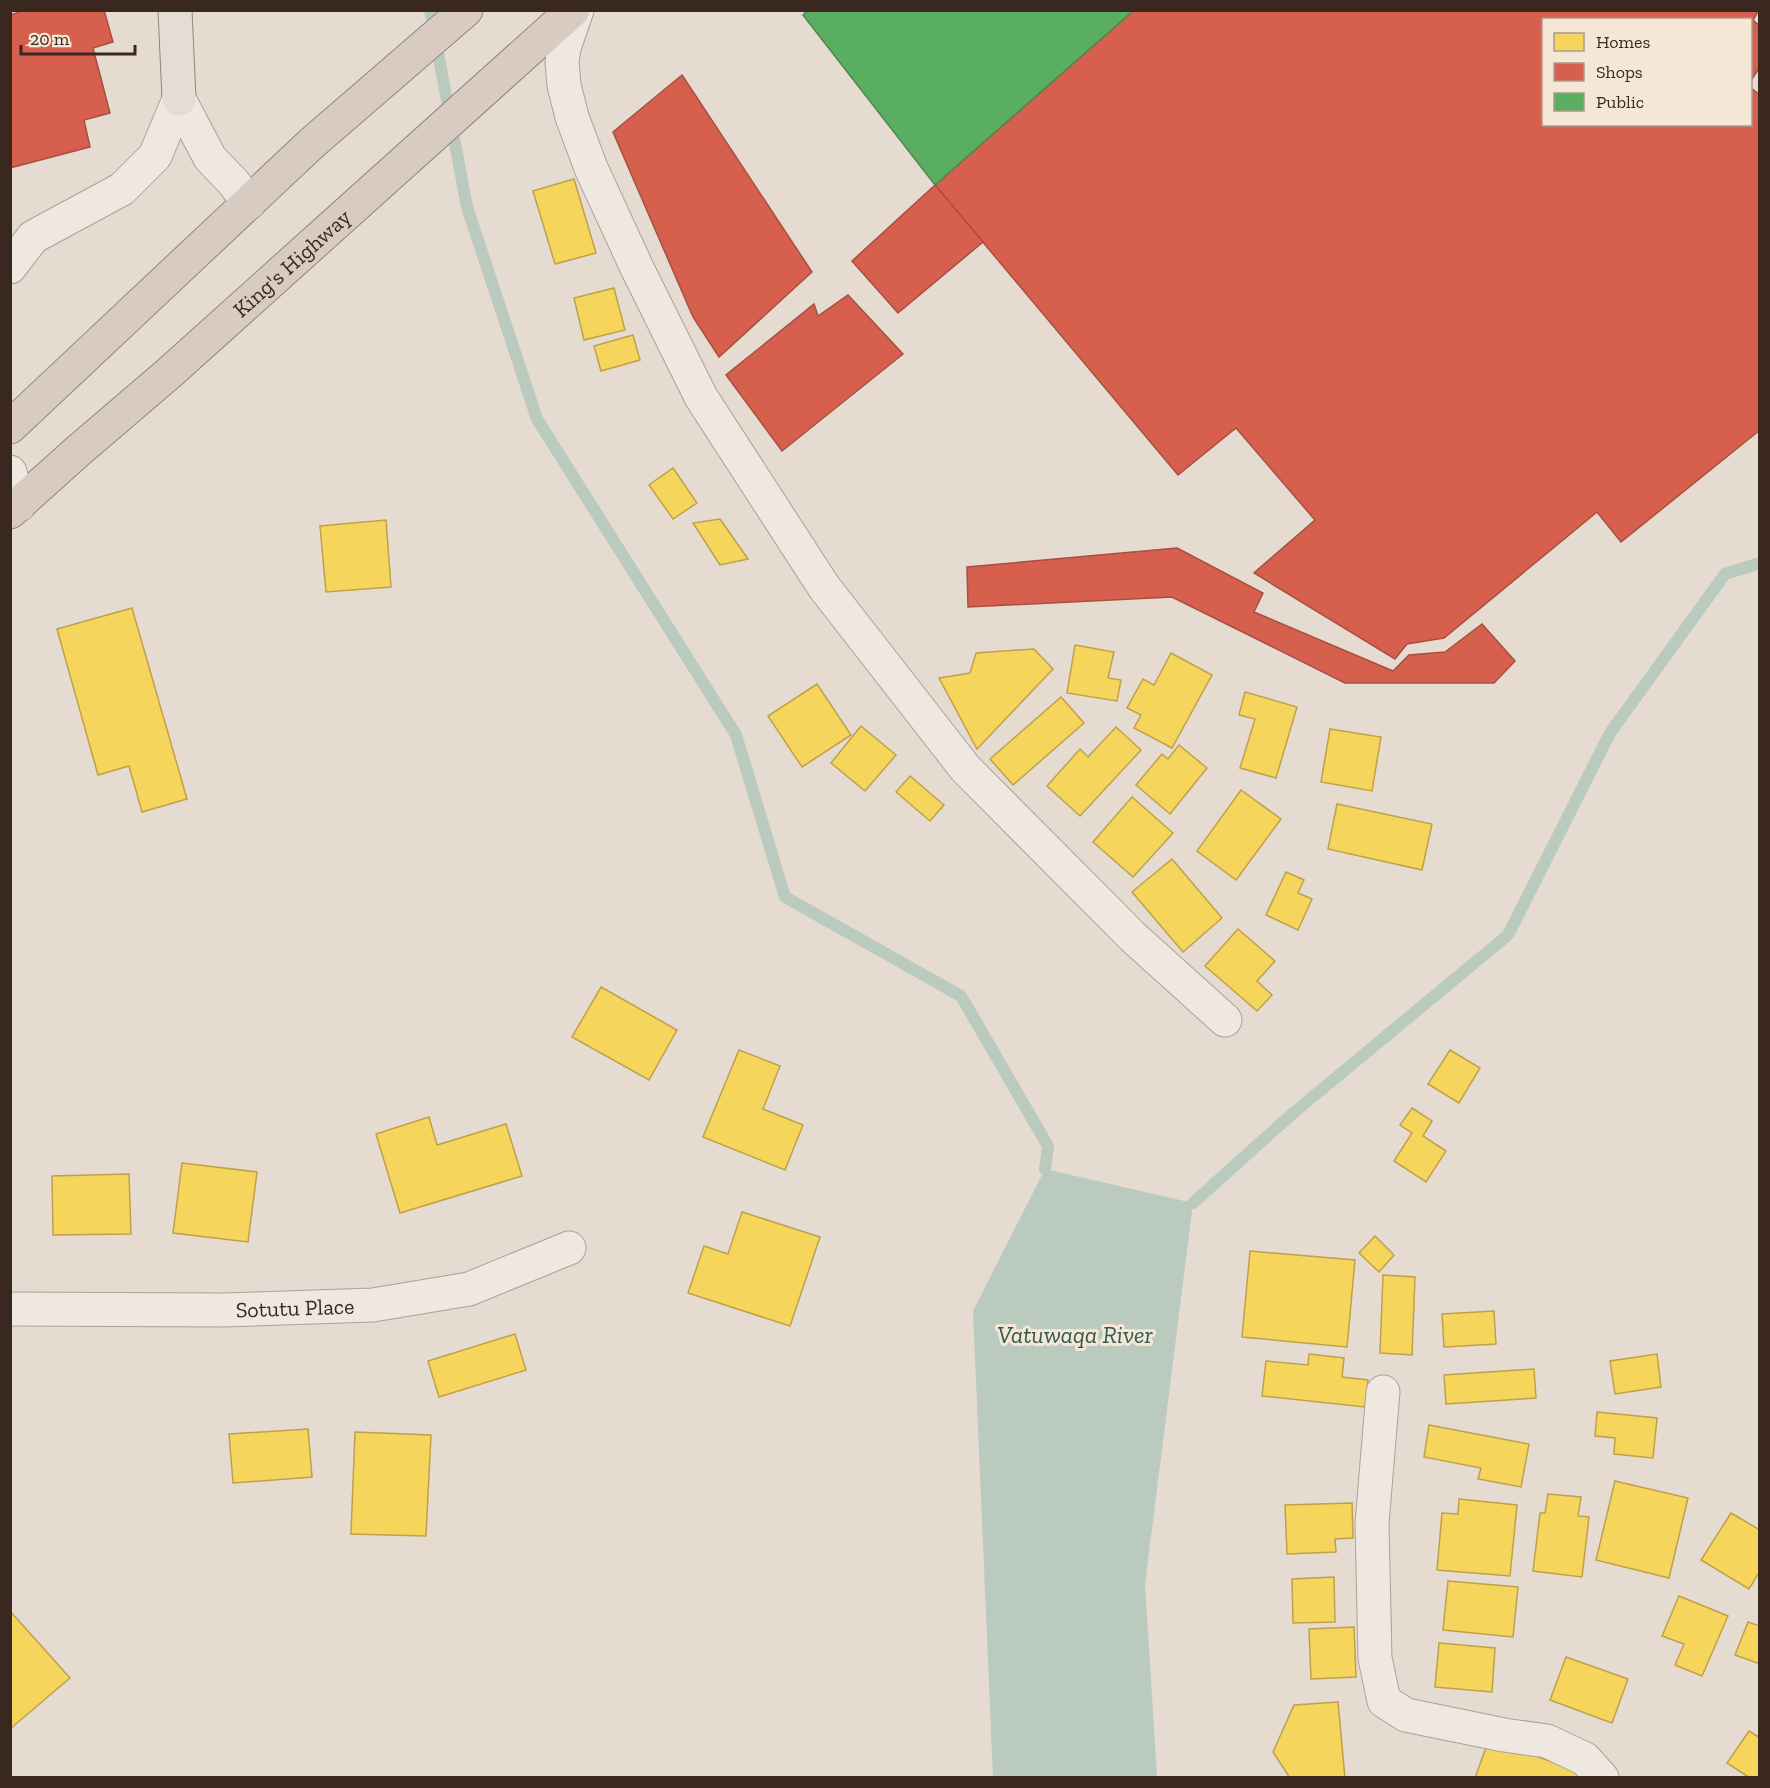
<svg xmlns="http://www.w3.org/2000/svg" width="1770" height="1788" viewBox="0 0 1770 1788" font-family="'Zilla Slab',serif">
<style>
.water{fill:#bacabe}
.homes{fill:#f6d55c;stroke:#bea14a;stroke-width:1.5}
.shops{fill:#d6604d;stroke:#a74f40;stroke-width:1.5}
.public{fill:#5aae61;stroke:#50864e;stroke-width:1.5}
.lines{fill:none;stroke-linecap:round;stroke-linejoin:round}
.stream{stroke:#bacabe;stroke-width:12}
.minor-casing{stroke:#aba198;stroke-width:35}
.major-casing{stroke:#90867f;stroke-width:35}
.highway-casing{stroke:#90867f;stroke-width:35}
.minor{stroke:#eee8e1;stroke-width:33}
.major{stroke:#e5dcd3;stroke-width:33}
.highway{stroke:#d8cbc1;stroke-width:33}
.labels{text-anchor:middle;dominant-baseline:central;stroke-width:6;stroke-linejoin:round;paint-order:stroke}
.street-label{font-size:22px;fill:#3a2820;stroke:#f5e7d6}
.water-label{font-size:24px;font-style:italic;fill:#2f5a4f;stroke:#f5e7d6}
</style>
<rect width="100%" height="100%" fill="#e5dbd0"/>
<polygon class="water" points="1045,1169 1193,1203 1145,1584 1157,1777 993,1777 973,1311"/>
<g class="homes">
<polygon points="574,179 596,253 555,264 533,191"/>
<polygon points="614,288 625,330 584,340 574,298"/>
<polygon points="633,335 640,360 601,371 594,346"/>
<polygon points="673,468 697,503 673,519 649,485"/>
<polygon points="720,519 748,559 720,565 693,523"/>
<polygon points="386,520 391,587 326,592 320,526"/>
<polygon points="132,608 187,799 142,812 129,766 98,775 57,629"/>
<polygon points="1075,645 1114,652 1108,678 1121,680 1117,701 1067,693"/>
<polygon points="1034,649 1053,669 977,749 939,678 970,673 976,653"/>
<polygon points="1171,653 1212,675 1172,748 1134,728 1141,715 1127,708 1143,679 1154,685"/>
<polygon points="817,684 851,735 802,767 768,716"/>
<polygon points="1245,692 1297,707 1276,778 1240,768 1255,719 1239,715"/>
<polygon points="1061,697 1084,723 1013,785 990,759"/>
<polygon points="861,726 896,755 865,791 831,763"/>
<polygon points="1116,727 1141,750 1080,816 1047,786 1080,749 1088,757"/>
<polygon points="1330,729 1381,737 1372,791 1321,782"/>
<polygon points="1179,745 1207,768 1170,814 1136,785 1162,754 1168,759"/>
<polygon points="910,776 944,805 930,821 896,792"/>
<polygon points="1241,790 1281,819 1236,880 1197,851"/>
<polygon points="1132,797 1173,833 1133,877 1093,842"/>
<polygon points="1337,804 1432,824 1422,870 1328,849"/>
<polygon points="1172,859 1222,918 1183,952 1132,892"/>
<polygon points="1286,872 1304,880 1298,893 1312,899 1298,930 1266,915"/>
<polygon points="1238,929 1275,961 1257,981 1272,995 1257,1011 1205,966"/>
<polygon points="601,987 677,1030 649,1080 572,1037"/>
<polygon points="739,1050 780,1066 763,1109 803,1125 785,1170 703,1137"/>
<polygon points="1450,1050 1480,1068 1459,1103 1428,1084"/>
<polygon points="1412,1108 1432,1121 1423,1136 1446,1151 1426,1182 1394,1161 1412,1133 1400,1125"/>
<polygon points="429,1117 437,1145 506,1124 522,1176 400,1213 376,1134"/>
<polygon points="182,1163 257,1172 248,1242 173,1233"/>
<polygon points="129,1174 131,1234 53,1235 52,1176"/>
<polygon points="742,1212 820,1237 790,1326 688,1293 704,1246 728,1254"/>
<polygon points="1375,1236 1394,1255 1379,1272 1359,1253"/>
<polygon points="1250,1251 1355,1260 1347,1347 1242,1337"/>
<polygon points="1383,1275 1415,1277 1412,1355 1380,1353"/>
<polygon points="1494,1311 1496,1344 1444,1347 1442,1314"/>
<polygon points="515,1334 526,1370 439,1397 428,1361"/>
<polygon points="1309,1354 1344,1358 1342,1377 1368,1380 1365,1407 1262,1396 1266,1361 1308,1365"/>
<polygon points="1657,1354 1661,1387 1615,1394 1610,1361"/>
<polygon points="1534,1369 1536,1398 1446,1404 1444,1375"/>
<polygon points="1597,1412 1657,1418 1653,1458 1614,1454 1615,1438 1595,1436"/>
<polygon points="1429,1425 1529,1444 1521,1487 1478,1479 1481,1468 1424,1457"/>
<polygon points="308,1429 312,1477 233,1483 229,1434"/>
<polygon points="355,1432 431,1435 426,1536 351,1534"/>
<polygon points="1615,1481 1688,1498 1669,1578 1596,1560"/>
<polygon points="1548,1494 1581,1497 1578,1516 1589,1517 1582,1577 1533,1571 1540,1513 1545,1513"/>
<polygon points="1459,1499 1517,1505 1510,1576 1437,1570 1442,1513 1458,1514"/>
<polygon points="1352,1503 1353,1538 1335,1539 1336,1552 1287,1554 1285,1505"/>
<polygon points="1731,1513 1760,1530 1760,1571 1749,1589 1701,1560"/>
<polygon points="1334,1577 1335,1622 1293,1623 1292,1579"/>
<polygon points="1448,1581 1518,1587 1513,1637 1443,1630"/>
<polygon points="1679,1596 1728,1616 1702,1676 1675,1665 1684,1644 1662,1636"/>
<polygon points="10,1611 70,1678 10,1729"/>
<polygon points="1748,1622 1760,1626 1760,1664 1735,1655"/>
<polygon points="1354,1627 1356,1677 1311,1679 1309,1629"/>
<polygon points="1439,1643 1495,1648 1492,1692 1435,1687"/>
<polygon points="1566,1657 1628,1679 1612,1723 1550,1700"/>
<polygon points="1338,1702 1345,1778 1290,1778 1273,1752 1294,1705"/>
<polygon points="1749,1731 1760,1738 1760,1778 1750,1778 1727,1763"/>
<polygon points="1489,1739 1580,1772 1578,1778 1475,1778"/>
</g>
<g class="shops">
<polygon points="25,10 104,10 113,42 93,48 110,113 84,120 90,147 10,168 10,15"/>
<polygon points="1134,10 1759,10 1753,20 1760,26 1760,67 1750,82 1750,20 1544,20 1544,124 1750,124 1750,87 1760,95 1760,430 1621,542 1597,512 1444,638 1407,644 1395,659 1254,573 1315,520 1236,428 1178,475 935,185"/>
<polygon points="682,75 812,272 719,357 693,317 613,132"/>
<polygon points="935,185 983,242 898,313 852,261"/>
<polygon points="848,295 903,354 782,451 726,375 814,304 818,316"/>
<polygon points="1177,548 1263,593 1254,612 1393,671 1409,655 1445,652 1482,624 1515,661 1494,683 1345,683 1172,597 968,607 967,567"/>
</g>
<polygon class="public" points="808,10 1134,10 935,185 803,15"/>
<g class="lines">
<g class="stream">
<polyline points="430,10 467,207 537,419 736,735 785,897 961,996 1048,1146 1045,1169"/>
<polyline points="1193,1203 1292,1114 1508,935 1610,733 1725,574 1760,563"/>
</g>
<defs>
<g id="minor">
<polyline points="577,10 564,48 562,62 564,85 572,117 591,168 637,268 701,397 824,587 965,768 1133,937 1225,1020"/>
<polyline points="179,99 210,158 234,183 249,203"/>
<polyline points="10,267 33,237 122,189 155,156 179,99"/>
<polyline points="10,472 19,505"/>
<path id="s1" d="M10 1309 223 1310 373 1305 469 1289 569 1248"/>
<polyline points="1383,1392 1372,1523 1375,1658 1384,1701 1406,1715 1504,1735 1547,1741 1585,1759 1602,1778"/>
</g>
<polyline id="major" points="175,10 179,99"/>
<g id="highway">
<polyline points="10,427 312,143 466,10"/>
<path id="s2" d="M10 512 78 451 168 374 573 10"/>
</g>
</defs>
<use href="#minor" class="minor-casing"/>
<use href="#major" class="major-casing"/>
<use href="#highway" class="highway-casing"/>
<use href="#minor" class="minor"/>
<use href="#major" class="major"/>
<use href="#highway" class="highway"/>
</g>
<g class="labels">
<g class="street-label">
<text stroke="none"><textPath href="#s2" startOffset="376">King's Highway</textPath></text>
<text stroke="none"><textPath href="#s1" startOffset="285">Sotutu Place</textPath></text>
</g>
<g class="water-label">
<text x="1075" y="1334">Vatuwaqa River</text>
</g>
</g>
<rect width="1770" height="1788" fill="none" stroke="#3a2820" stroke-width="24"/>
<rect x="1542" y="18" width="210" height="108" fill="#f5e7d6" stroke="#aa9b8d" stroke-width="1.5"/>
<rect x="1554" y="33" width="30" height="18" fill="#f6d55c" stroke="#aa9b8d" stroke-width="1.5"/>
<text x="1596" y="48" font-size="18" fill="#3a2820">Homes</text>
<rect x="1554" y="63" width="30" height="18" fill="#d6604d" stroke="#aa9b8d" stroke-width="1.5"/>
<text x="1596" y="78" font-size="18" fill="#3a2820">Shops</text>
<rect x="1554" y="93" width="30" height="18" fill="#5aae61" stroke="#aa9b8d" stroke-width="1.5"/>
<text x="1596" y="108" font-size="18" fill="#3a2820">Public</text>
<path d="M21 45v9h114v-9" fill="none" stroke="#3a2820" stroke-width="3"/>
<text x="30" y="45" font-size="18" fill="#3a2820" stroke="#f5e7d6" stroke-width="4.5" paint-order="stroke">20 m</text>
</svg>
